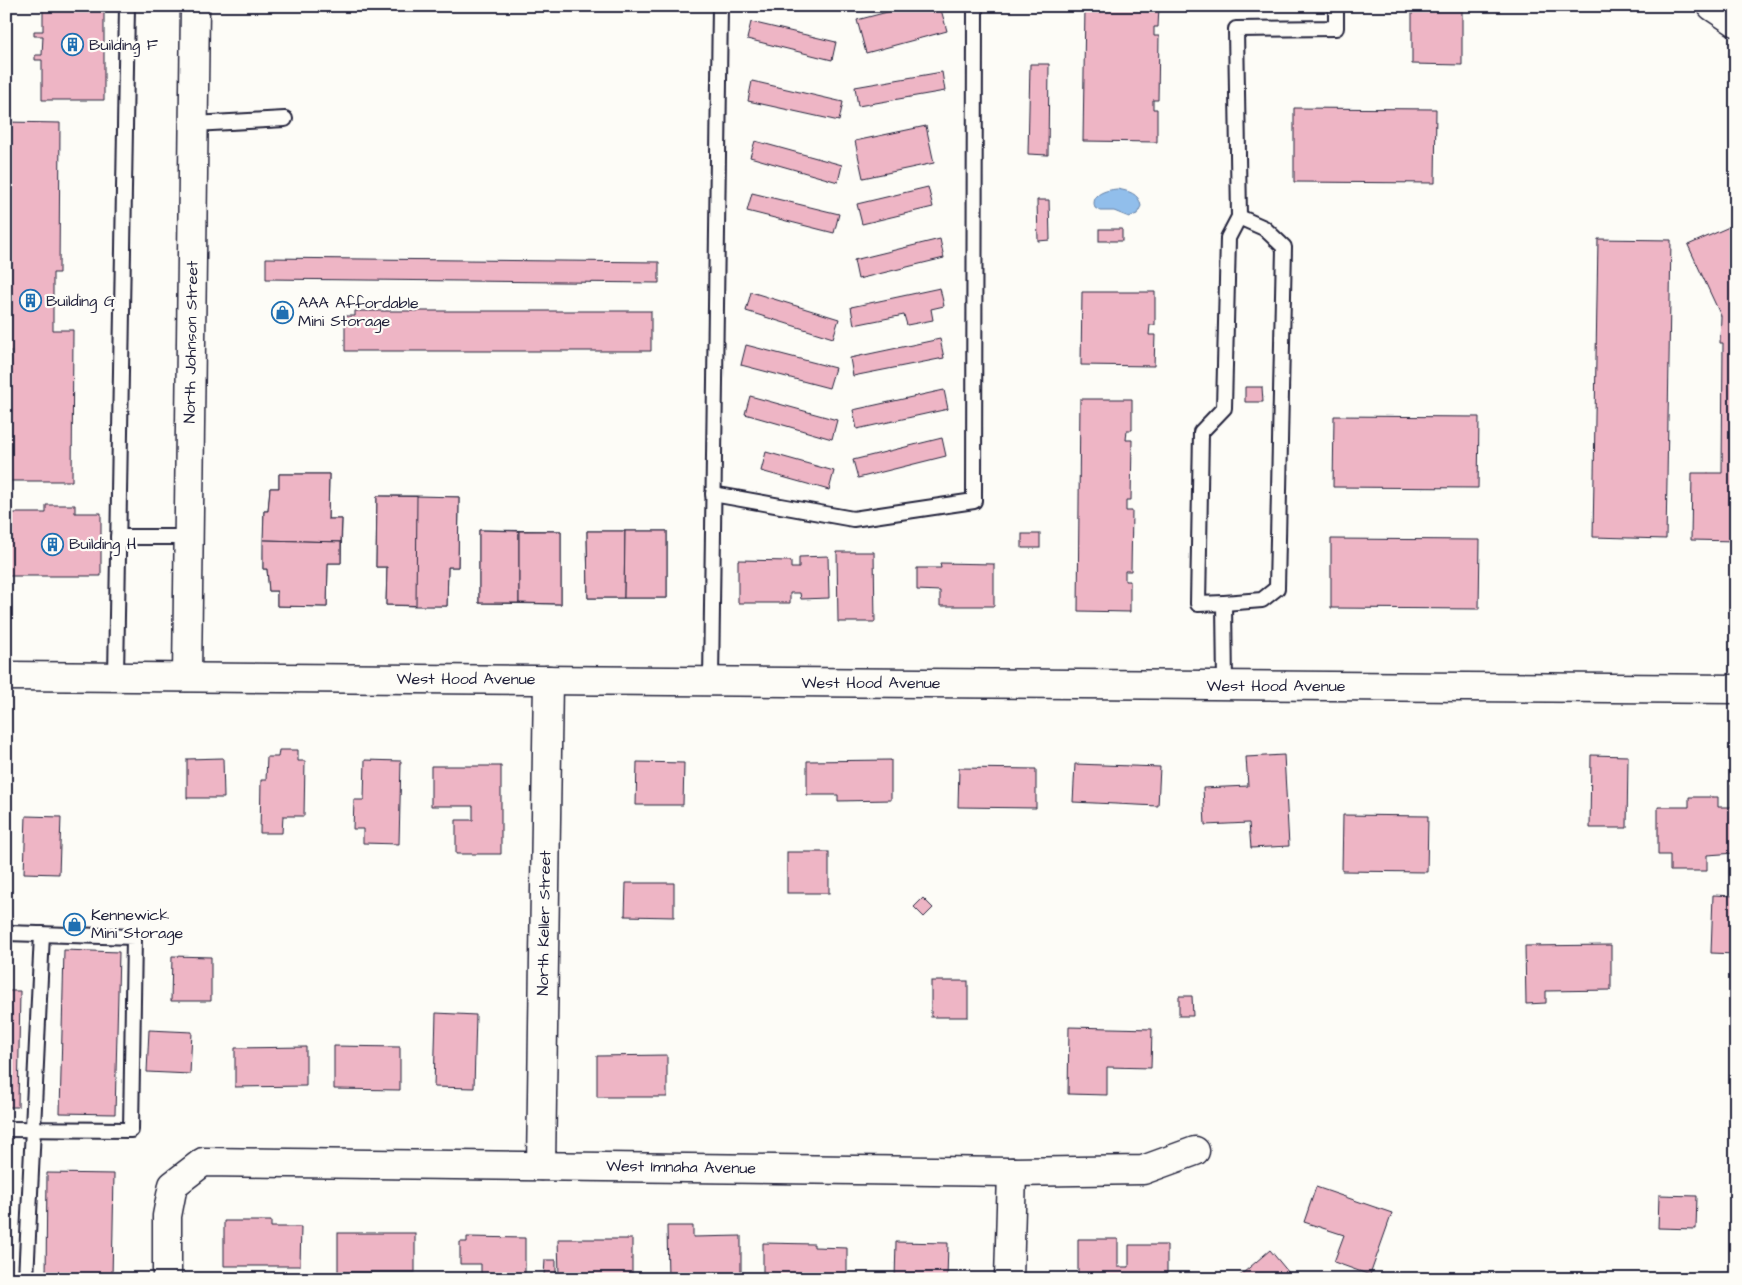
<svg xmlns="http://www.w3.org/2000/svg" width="1742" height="1285" viewBox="0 0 1742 1285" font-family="'Architects Daughter',sans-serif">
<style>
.water{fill:#91beeb;stroke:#6580a5}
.building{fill:#eeb5c5;stroke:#22223b}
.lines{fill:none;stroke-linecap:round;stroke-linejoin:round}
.service-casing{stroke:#22223b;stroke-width:18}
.minor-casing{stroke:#22223b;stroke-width:31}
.tertiary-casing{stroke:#22223b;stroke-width:31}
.service{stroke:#fdfcf7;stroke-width:14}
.minor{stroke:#fdfcf7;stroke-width:28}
.tertiary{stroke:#fdfcf7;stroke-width:28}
.labels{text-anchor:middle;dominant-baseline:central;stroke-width:4.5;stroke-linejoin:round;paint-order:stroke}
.poi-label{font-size:16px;fill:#22223b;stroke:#fdfcf7;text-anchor:start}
.street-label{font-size:16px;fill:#22223b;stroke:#fdfcf7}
</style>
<rect width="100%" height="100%" fill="#fdfcf7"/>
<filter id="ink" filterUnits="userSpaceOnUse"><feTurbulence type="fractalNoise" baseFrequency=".02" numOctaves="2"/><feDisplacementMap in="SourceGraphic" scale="10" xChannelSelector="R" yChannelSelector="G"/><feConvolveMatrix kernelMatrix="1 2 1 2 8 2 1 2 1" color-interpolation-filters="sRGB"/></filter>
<g filter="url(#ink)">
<path class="water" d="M1117 189C1128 191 1139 193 1141 206L1137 214 1129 217 1114 211H1100L1095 208C1090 194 1106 190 1117 189Z"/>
<g class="building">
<polygon points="36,6 104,6 104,100 42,100 42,60 35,60 35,55 42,55 43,36 34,36 34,31 43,31 43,8 36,8"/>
<polygon points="910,6 940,6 947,31 866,53 857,20"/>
<polygon points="1085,6 1159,6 1158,27 1154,27 1154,36 1159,36 1158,100 1153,100 1153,109 1157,109 1157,142 1083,141"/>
<polygon points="1412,6 1462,6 1462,65 1412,64"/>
<polygon points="751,22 836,42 832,60 747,39"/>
<polygon points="1030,64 1049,64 1048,155 1028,154"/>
<polygon points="942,72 945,91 858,106 855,87"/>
<polygon points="752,81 843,102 839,121 748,101"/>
<polygon points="1294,108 1436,109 1435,183 1294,182"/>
<polygon points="6,122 60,123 59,273 53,273 53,330 73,330 72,481 9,481 9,438 6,438 6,435 9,435 9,417 6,417 6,411 10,411 10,387 6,387 6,383 10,383 11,351 6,351"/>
<polygon points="926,126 934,163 863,178 855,141"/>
<polygon points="755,141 842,165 838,182 750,157"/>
<polygon points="928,187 933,207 862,224 857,204"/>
<polygon points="752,193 839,214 834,233 747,211"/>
<polygon points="1037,200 1049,200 1050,240 1038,241"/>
<polygon points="1736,224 1736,541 1691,540 1692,473 1722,473 1723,343 1720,343 1721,316 1688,245"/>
<rect x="1099" y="229" width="23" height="12"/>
<polygon points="940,239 944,258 858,279 854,260"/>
<polygon points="1598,239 1671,240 1666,539 1593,537"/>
<polygon points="266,258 659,262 659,283 266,279"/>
<polygon points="940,288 944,306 931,309 933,320 907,325 904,315 854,325 851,307"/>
<polygon points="751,292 839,319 833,338 746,311"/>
<polygon points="1082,292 1155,292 1155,325 1150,325 1149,335 1155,335 1154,366 1081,365"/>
<polygon points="355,311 651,311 651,351 345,351 345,316 355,316"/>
<polygon points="940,339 944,358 853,376 850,358"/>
<polygon points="746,345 835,368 829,388 741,365"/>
<polygon points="1245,387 1262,387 1263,402 1245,402"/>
<polygon points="944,390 948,409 857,429 853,410"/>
<polygon points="750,396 837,420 832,439 745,414"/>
<polygon points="1080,399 1132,399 1132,430 1127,430 1126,440 1132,440 1131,500 1126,500 1126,511 1132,511 1131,571 1125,571 1125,581 1130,581 1130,612 1078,611"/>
<polygon points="1334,416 1479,417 1478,488 1333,487"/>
<polygon points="942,438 946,456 858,478 853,460"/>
<polygon points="766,452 834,471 829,490 761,471"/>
<polygon points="279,474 329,474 328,519 342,519 341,563 328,563 327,607 277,606 277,591 269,591 267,569 263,569 264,511 268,511 270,488 279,488"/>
<polygon points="279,474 329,474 328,519 342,519 341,542 263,540 264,511 268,511 270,488 279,488"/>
<polygon points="377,496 417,496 416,606 386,605 387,567 376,567"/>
<polygon points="377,496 459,497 458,567 448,567 447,606 386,605 387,567 376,567"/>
<polygon points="417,496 459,497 458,567 448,567 447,606 416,606"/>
<polygon points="46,505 75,505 75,513 101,513 101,576 6,576 6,506 10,506 10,513 46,513"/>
<polygon points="479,530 561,531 561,604 479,603"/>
<polygon points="479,530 519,531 519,603 479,603"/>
<polygon points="519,531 561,531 561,604 519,603"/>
<polygon points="587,531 667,531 667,598 588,598"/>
<polygon points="587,531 625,531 624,598 588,598"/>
<polygon points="625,531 667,531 667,598 624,598"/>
<rect x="1022" y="534" width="18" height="14"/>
<polygon points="1331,539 1480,540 1479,609 1331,608"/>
<polygon points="263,540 341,542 341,563 328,563 327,607 277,606 277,591 269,591 267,569 263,569"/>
<polygon points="837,552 874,552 875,622 838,622"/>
<polygon points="828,556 829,598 801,599 800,593 790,593 790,603 738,603 738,560 791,561 791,568 799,568 799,557"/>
<polygon points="940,563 994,564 994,606 940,606 940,591 917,590 917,568 941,568"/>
<polygon points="279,750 298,750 298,761 305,761 304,816 283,816 282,833 260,833 261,780 266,780 267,757 278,757"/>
<polygon points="1284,755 1289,846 1251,848 1249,823 1205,825 1203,788 1248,786 1246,757"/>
<polygon points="1591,755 1628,756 1627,828 1590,828"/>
<polygon points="223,758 224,798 187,798 187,759"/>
<polygon points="365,760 401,761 399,844 363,843 363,829 353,829 354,800 364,800"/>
<polygon points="891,760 891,800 838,801 838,795 807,795 807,761"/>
<polygon points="637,762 684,763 683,805 636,805"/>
<polygon points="1075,764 1160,767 1158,806 1073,802"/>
<polygon points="431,766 501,766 501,854 456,854 456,820 473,820 473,806 431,806"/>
<polygon points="959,768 1036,769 1036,808 958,807"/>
<polygon points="1731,785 1736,785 1736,853 1707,855 1707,871 1670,871 1670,855 1658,855 1658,807 1689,807 1689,797 1718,797 1718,807 1731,807"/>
<polygon points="1343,815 1428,816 1427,872 1342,871"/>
<polygon points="26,816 61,817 59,874 24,873"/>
<rect x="787" y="852" width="42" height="41"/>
<polygon points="626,883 674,883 674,917 625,916"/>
<polygon points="1713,895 1736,896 1736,954 1711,953"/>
<polygon points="923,898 933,908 924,917 914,907"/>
<polygon points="1611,945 1611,990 1546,991 1546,1003 1526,1004 1525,946"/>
<polygon points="64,950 119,952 115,1114 60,1113"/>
<polygon points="172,956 211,957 211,1001 171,1001"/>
<rect x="931" y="981" width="37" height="36"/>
<polygon points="6,991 20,991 18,1107 6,1107"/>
<polygon points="1179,996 1192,996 1193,1016 1179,1016"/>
<polygon points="436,1013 476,1015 474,1088 434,1087"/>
<polygon points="1069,1027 1152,1029 1151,1068 1107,1067 1107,1095 1068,1094"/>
<polygon points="149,1030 192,1032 190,1074 147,1072"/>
<polygon points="334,1046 400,1047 400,1090 334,1089"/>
<polygon points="306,1047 306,1086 235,1087 235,1048"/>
<polygon points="667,1055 667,1097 597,1097 597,1056"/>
<polygon points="47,1173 114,1174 112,1279 46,1279"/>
<polygon points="1316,1187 1392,1213 1370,1275 1334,1262 1344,1235 1304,1222"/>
<polygon points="1659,1195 1697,1196 1696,1229 1658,1228"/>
<polygon points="224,1221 271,1221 271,1227 301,1227 300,1266 224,1266"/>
<polygon points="667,1226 693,1226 693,1237 741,1236 741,1273 706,1273 706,1279 668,1279"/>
<rect x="338" y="1233" width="77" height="39"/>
<polygon points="467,1237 525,1238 525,1279 481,1279 481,1264 460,1264 460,1242 467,1242"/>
<polygon points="558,1239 632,1239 632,1279 559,1276"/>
<polygon points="1078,1239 1118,1239 1118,1267 1129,1267 1129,1245 1167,1245 1167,1279 1078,1279"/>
<polygon points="896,1242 948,1243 947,1279 895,1279"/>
<polygon points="763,1243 814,1244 814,1247 847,1248 847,1279 763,1279"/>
<polygon points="1270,1250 1294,1279 1236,1279"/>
<polygon points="545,1260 556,1260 556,1276 544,1275"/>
</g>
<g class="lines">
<defs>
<g id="service">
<polyline points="194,124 285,119"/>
<polyline points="713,494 853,519 974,501 975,6"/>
<polyline points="118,537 188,537"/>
<polyline points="1224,603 1262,600 1277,588 1284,247 1264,228 1239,217"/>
<polyline points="116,676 127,6"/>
<polyline points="711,681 720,6"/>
<polyline points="1225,685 1224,603 1198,604 1201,432 1224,408 1228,238 1239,217 1236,29 1336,28 1336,6"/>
<polyline points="6,933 134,937 131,1130 6,1129"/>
<polyline points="26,1279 42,934"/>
</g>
<g id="minor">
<polyline points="187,677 195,6"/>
<polyline points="541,1166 548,680"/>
<polyline points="167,1279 167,1216 173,1185 203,1162 1012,1172 1143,1170 1195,1151"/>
<polyline points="1009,1279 1012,1172"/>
</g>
<g id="tertiary">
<polyline points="1712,6 1736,22"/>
<polyline points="6,676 1736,689"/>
</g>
</defs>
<use href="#service" class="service-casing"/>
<use href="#minor" class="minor-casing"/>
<use href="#tertiary" class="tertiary-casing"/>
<use href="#service" class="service"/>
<use href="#minor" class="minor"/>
<use href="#tertiary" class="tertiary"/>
</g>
</g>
<defs>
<symbol id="building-ring" viewBox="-11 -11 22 22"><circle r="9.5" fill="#fdfcf7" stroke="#1f6fb2" stroke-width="1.5"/><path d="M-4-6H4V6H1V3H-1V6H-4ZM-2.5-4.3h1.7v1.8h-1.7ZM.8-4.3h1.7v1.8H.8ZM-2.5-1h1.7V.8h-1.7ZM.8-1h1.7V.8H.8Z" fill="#1f6fb2"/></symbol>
<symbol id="shop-ring" viewBox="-11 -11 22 22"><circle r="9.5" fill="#fdfcf7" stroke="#1f6fb2" stroke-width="1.5"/><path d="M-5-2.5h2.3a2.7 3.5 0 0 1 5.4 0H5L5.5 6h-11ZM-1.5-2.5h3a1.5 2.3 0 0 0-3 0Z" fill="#1f6fb2"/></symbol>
</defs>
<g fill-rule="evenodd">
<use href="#building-ring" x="60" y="32" width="25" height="25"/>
<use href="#building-ring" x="18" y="288" width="25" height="25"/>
<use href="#shop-ring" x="270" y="300" width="25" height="25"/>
<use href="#building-ring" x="40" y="532" width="25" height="25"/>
<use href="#shop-ring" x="62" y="912" width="25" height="25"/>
</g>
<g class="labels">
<g class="poi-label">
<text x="89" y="45">Building F</text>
<text x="46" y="301">Building G</text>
<text x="298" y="303">AAA Affordable<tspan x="298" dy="18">Mini Storage</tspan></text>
<text x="69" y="544">Building H</text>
<text x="91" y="915">Kennewick<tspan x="91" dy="18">Mini Storage</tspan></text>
</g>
<g class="street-label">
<text transform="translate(191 342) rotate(-89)">North Johnson Street</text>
<text x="466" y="679">West Hood Avenue</text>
<text x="871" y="683">West Hood Avenue</text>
<text x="1276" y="686">West Hood Avenue</text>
<text transform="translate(544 923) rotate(-89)">North Keller Street</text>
<text transform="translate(681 1167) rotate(1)">West Imnaha Avenue</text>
</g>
</g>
<rect width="1742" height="1285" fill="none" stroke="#fdfcf7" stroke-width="25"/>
<rect x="12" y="12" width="1717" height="1260" fill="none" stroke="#22223b" stroke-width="2" filter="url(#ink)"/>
</svg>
